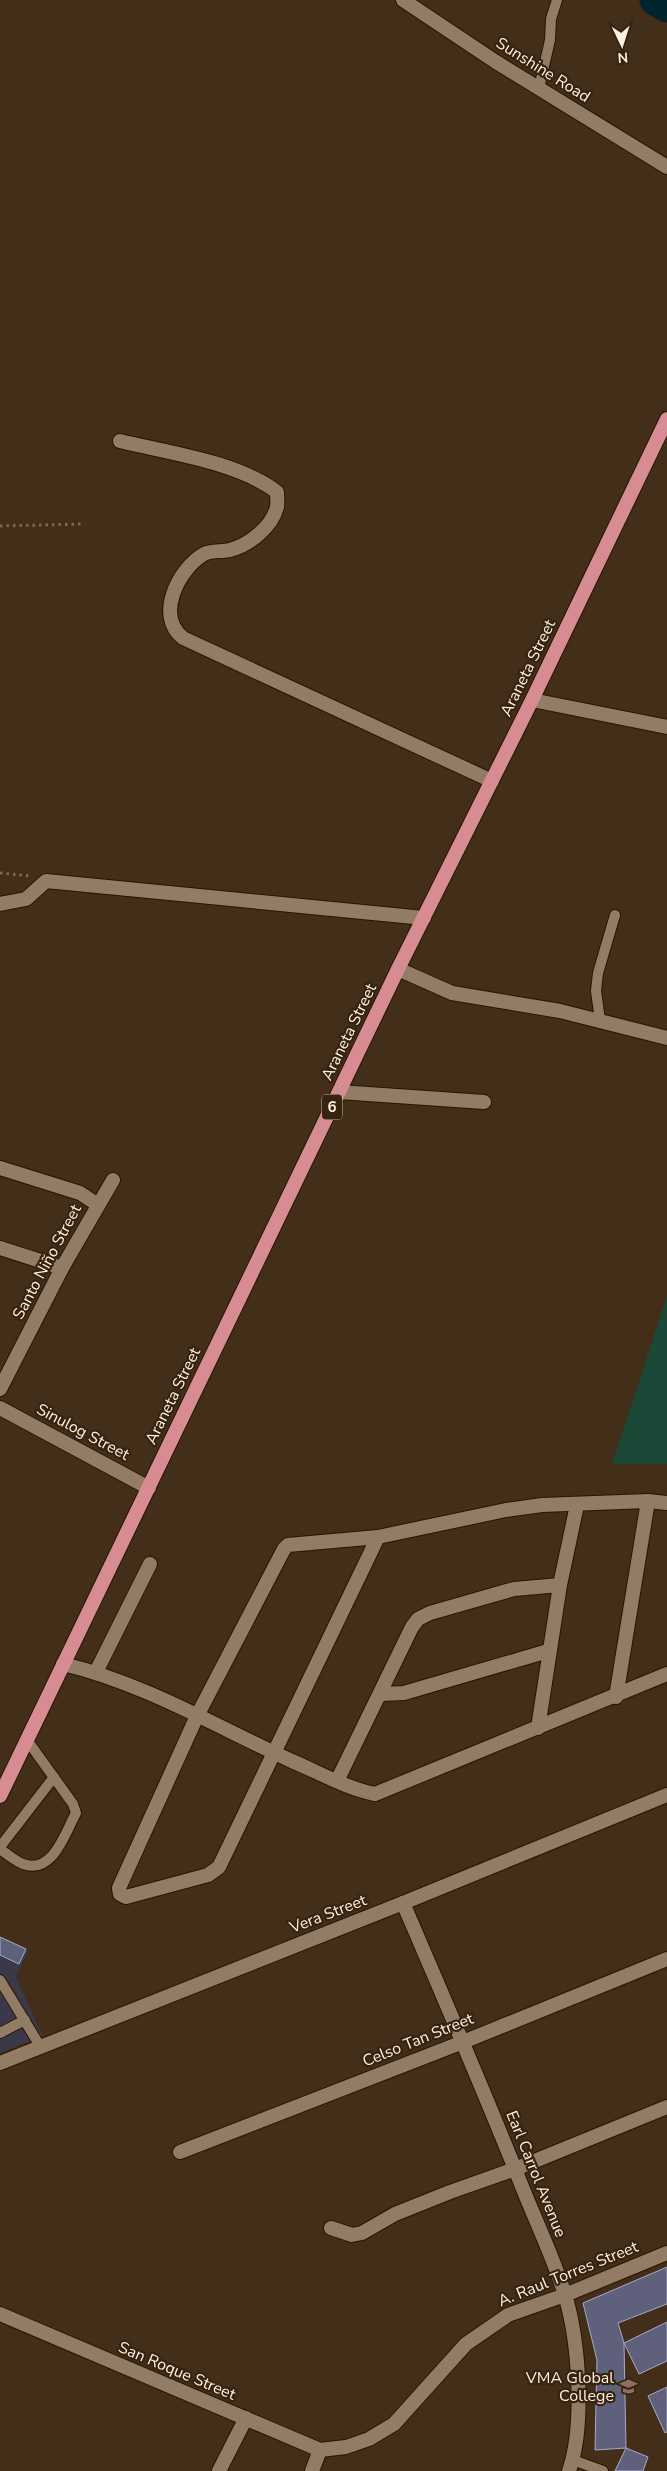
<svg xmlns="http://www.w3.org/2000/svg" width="667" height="2471" viewBox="0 0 667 2471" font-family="'Nunito Sans',sans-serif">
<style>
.commercial{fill:#3a3849}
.green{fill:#1a4937}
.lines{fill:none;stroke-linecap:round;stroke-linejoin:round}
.river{stroke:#00252d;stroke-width:31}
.building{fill:#5f617c;stroke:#a8aac9}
.service-casing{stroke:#281602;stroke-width:12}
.minor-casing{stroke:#281602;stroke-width:16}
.tertiary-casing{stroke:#281602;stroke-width:16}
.trunk-casing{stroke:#281602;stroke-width:16}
.path{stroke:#7c6a57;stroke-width:3;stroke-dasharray:2.5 4;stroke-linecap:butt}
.service{stroke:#937c65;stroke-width:10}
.minor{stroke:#937c65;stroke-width:14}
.tertiary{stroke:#937c65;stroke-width:14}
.trunk{stroke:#d68c92;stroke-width:14}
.labels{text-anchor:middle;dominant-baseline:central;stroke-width:4.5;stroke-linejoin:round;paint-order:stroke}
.shield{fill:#37240f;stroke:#c2b3a4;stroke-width:1}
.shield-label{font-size:15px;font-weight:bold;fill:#fef0e4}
.street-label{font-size:16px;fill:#fef0e4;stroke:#37240f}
.poi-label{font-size:16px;fill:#fef0e4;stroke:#37240f;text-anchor:end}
</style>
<rect width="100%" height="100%" fill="#422e19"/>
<polygon class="commercial" points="0,1936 28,1950 16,1978 43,2036 0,2053"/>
<polygon class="green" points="667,1296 667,1464 612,1464"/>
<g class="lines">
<polyline class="river" points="655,0 667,7"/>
</g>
<g class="building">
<polygon points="0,1937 26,1949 19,1964 0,1955"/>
<polygon points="667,2267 667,2304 618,2323 624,2343 626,2448 595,2450 597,2360 583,2303"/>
<polygon points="667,2322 667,2361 639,2374 624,2343"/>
<polygon points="667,2387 667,2432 665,2433 648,2396"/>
<polygon points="626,2448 648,2457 643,2471 615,2471"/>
</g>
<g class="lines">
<defs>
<g id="service">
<polyline points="539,88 550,40 551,19 557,0"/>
<polyline points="600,1020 596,991 598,973 615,915"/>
<polyline points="0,1847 54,1777"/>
<path d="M0 1849C7 1854 15 1861 23 1864 53 1875 65 1833 76 1813L73 1804 27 1740"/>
<polyline points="0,1980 40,2046"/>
<polyline points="0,2033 25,2020"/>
<polyline points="573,2460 603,2471"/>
</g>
<g id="minor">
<polyline points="403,0 496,62 667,167"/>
<path d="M120 441C169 453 238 462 277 492 277 497 278 503 277 507 272 527 249 545 230 550 222 552 211 550 204 554 178 569 155 616 183 638L492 781"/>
<polyline points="532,700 667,727"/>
<polyline points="0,904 26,899 46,881 424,918"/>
<polyline points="398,969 452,993 560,1011 667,1038"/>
<polyline points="339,1092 484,1102"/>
<polyline points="0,1168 80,1193 98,1205"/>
<polyline points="0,1248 62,1268"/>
<polyline points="0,1389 62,1268 113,1180"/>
<polyline points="0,1408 149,1488"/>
<polyline points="378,1537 219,1867 208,1875 126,1897 120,1894 119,1888 197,1716 284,1549 288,1545 378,1537 506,1510 542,1505 648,1501 667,1503"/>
<path d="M63 1664C144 1683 219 1728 294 1762 320 1773 348 1789 375 1794L667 1674"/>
<polyline points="96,1672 150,1564"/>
<polyline points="381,1694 404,1693 548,1651"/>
<polyline points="616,1697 648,1501"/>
<polyline points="538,1728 560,1585 577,1505"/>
<polyline points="337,1781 412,1627 418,1619 430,1613 514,1589 560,1585"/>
<path d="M403 1903C444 1998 485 2093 523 2189 537 2224 554 2259 565 2295 579 2341 585 2425 569 2471"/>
<polyline points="180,2152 463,2042 667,1959"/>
<polyline points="331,2228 352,2235 362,2233 395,2214 450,2192 515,2169 667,2107"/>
<polyline points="0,2314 320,2450 312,2471"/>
<polyline points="320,2450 346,2447 369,2439 394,2424 466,2344 508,2315 565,2295 667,2253"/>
<polyline points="219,2471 246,2418"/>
</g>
<polyline id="tertiary" points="0,2063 403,1903 667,1795"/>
<polyline id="trunk" points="0,1796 398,969 532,700 667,419"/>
</defs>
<use href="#service" class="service-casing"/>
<use href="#minor" class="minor-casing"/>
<use href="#tertiary" class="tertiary-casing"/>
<use href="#trunk" class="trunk-casing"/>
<g class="path">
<polyline points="0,526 81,524"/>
<polyline points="0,873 31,876"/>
</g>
<use href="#service" class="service"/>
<use href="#minor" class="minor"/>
<use href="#tertiary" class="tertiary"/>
<use href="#trunk" class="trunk"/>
</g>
<defs>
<symbol id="university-bare" viewBox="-9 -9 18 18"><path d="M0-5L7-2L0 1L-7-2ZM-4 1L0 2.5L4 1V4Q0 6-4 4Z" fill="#8d6e63" stroke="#37240f" stroke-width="2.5" paint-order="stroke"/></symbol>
</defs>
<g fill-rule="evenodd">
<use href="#university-bare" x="616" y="2374" width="25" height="25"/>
</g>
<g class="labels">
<rect class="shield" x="322" y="1094.5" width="20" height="25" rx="4"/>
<g class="shield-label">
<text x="332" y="1107">6</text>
</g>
<g class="street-label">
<text transform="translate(543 70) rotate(32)">Sunshine Road</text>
<text transform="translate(528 668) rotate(-64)">Araneta Street</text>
<text transform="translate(349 1032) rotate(-64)">Araneta Street</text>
<text transform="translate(47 1262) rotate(-62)">Santo Niño Street</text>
<text transform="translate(173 1396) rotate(-64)">Araneta Street</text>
<text transform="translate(83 1432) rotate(28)">Sinulog Street</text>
<text transform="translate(328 1914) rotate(-21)">Vera Street</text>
<text transform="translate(418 2040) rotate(-22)">Celso Tan Street</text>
<text transform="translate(536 2174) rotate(68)">Earl Carrol Avenue</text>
<text transform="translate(568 2274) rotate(-22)">A. Raul Torres Street</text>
<text transform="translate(177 2371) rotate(23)">San Roque Street</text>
</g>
<g class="poi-label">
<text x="614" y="2378">VMA Global<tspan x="614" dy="18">College</tspan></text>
</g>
</g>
<g transform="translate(622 45) rotate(176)" stroke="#37240f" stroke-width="4" paint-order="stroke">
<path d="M0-4L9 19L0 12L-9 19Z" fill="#fef0e4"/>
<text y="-8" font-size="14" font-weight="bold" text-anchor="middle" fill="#fef0e4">N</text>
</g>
</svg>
